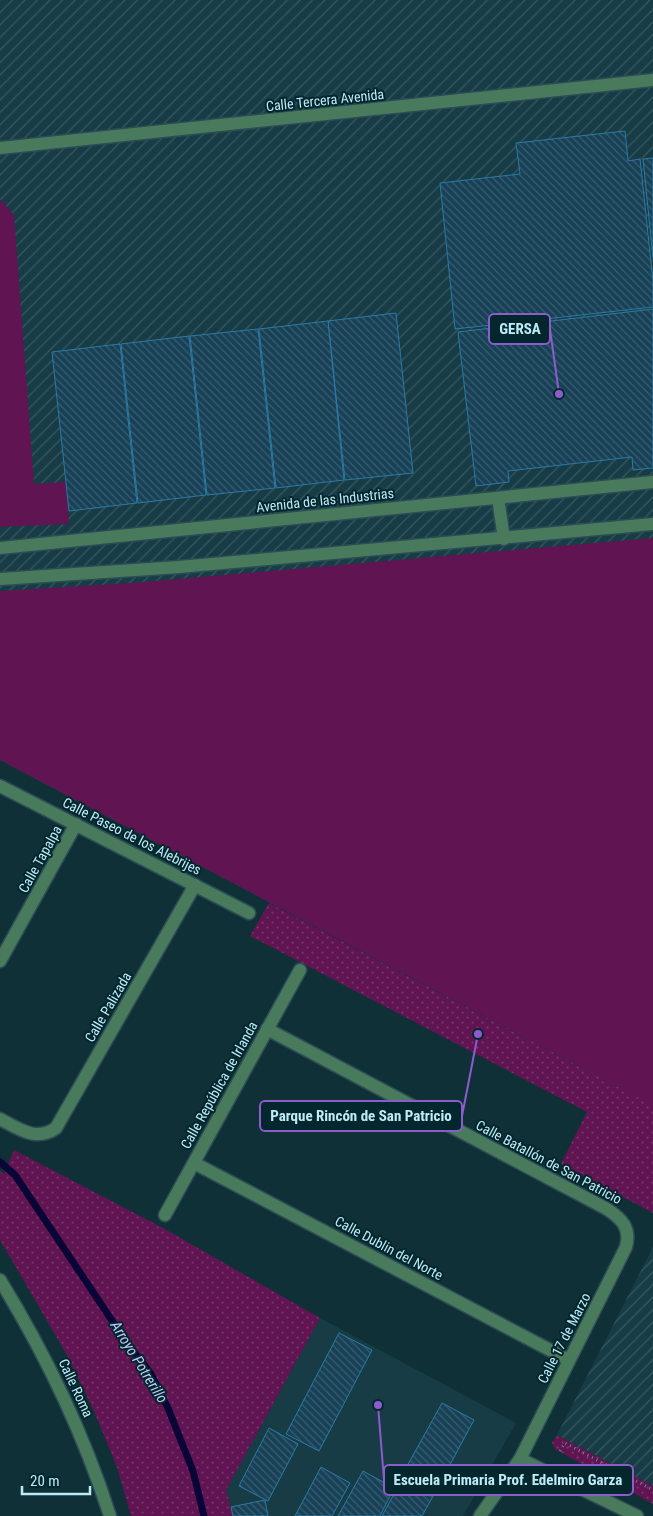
<svg xmlns="http://www.w3.org/2000/svg" width="653" height="1516" viewBox="0 0 653 1516" font-family="'Roboto Condensed',sans-serif">
<style>
.built{fill:#173c45}
.industrial{fill:url(#industrial-furrows)}
.green{fill:#601452}
.park{fill:url(#park-dots)}
.lines{fill:none;stroke-linecap:round;stroke-linejoin:round}
.stream{stroke:#0a0537;stroke-width:7}
.building{fill:url(#building-back-hatch);stroke:#2b7ba5}
.minor-casing{stroke:#2b4e56;stroke-width:15}
.path{stroke:#648b95;stroke-width:3;stroke-dasharray:1 4;stroke-linecap:butt}
.minor{stroke:#4a7a5c;stroke-width:12}
.labels{text-anchor:middle;dominant-baseline:central;stroke-width:4;stroke-linejoin:round;paint-order:stroke}
.street-label{font-size:14px;fill:#bdebf8;stroke:#04262d}
.water-label{font-size:15px;font-style:italic;fill:#bec8fc;stroke:#04262d}
.leader{fill:none;stroke:#8c5ccd;stroke-width:2}
.callout-dot{fill:#8c5ccd;stroke:#04262d;stroke-width:2}
.callout{fill:#04262d;stroke:#8c5ccd;stroke-width:2}
.callout-label{font-size:15px;text-anchor:middle;font-weight:bold;fill:#bdebf8}
</style>
<defs>
<pattern id="industrial-furrows" width="10" height="10" patternUnits="userSpaceOnUse" patternTransform="scale(1.25)"><rect width="10" height="10" fill="#173c45"/><path d="M-1 1l2-2M0 10L10 0M9 11l2-2" fill="none" stroke="#375861"/></pattern>
<pattern id="park-dots" width="8" height="8" patternUnits="userSpaceOnUse" patternTransform="scale(1.25)"><rect width="8" height="8" fill="#601452"/><path d="M2 2h.1M6 6h.1" fill="none" stroke="#75366c" stroke-width="1.8" stroke-linecap="round"/></pattern>
<pattern id="building-back-hatch" width="6" height="6" patternUnits="userSpaceOnUse" patternTransform="scale(1.25)"><rect width="6" height="6" fill="#184157"/><path d="M-1 5l2 2M0 0l6 6M5-1l2 2" fill="none" stroke="#385d70"/></pattern>
</defs>
<rect width="100%" height="100%" fill="#0f3037"/>
<polygon class="built" points="320,1318 516,1423 463,1516 233,1516 226,1490"/>
<g class="industrial">
<polygon points="0,0 653,0 653,1105 0,760"/>
<polygon points="653,1247 653,1486 557,1435"/>
</g>
<g class="green">
<polygon points="0,199 14,215 34,484 66,482 69,524 0,527"/>
<polygon points="653,538 653,1105 0,760 0,591 131,583"/>
</g>
<g class="park">
<polygon points="269,903 653,1105 653,1213 561,1164 587,1112 250,936"/>
<polygon points="14,1150 163,1228 320,1318 226,1490 233,1516 131,1516 117,1467 93,1409 67,1355 0,1240 0,1171 4,1174"/>
<polygon points="557,1435 653,1486 653,1504 555,1449 552,1443"/>
</g>
<g class="lines">
<polyline class="stream" points="0,1162 15,1175 127,1343 151,1374 168,1408 193,1471 204,1516"/>
</g>
<g class="building">
<polygon points="625,131 628,161 640,159 653,281 653,307 455,329 440,183 520,174 516,143"/>
<polygon points="653,158 653,258 643,159"/>
<polygon points="653,309 653,468 633,470 632,457 508,471 509,482 476,486 458,332"/>
<polygon points="396,313 413,473 345,480 328,321"/>
<polygon points="328,321 344,480 276,488 259,329"/>
<polygon points="258,329 275,488 207,495 190,336"/>
<polygon points="189,336 206,495 138,503 121,344"/>
<polygon points="120,344 137,503 69,511 52,352"/>
<polygon points="339,1333 372,1350 319,1451 286,1434"/>
<polygon points="442,1403 474,1420 439,1485 406,1468"/>
<polygon points="269,1428 298,1444 268,1501 239,1486"/>
<polygon points="321,1467 350,1483 332,1516 295,1516"/>
<polygon points="363,1471 394,1488 380,1516 338,1516"/>
<polygon points="406,1472 437,1489 422,1516 382,1516"/>
<polygon points="265,1500 268,1516 233,1516 231,1507"/>
</g>
<g class="lines">
<defs>
<g id="minor">
<polyline points="0,148 653,80"/>
<polyline points="498,498 504,539"/>
<polyline points="0,548 653,482"/>
<polyline points="0,579 179,567 653,524"/>
<polyline points="0,786 249,913"/>
<polyline points="0,961 76,824"/>
<path d="M267 1029 607 1209C622 1219 631 1228 626 1247L520 1459 480 1516"/>
<path d="M0 1119C19 1129 36 1142 56 1128L195 885"/>
<polyline points="194,1163 569,1360"/>
<polyline points="165,1215 300,970"/>
<path d="M0 1280C46 1355 83 1432 110 1516"/>
<polyline points="520,1459 637,1516"/>
</g>
</defs>
<use href="#minor" class="minor-casing"/>
<polyline class="path" points="560,1451 565,1443 653,1490"/>
<use href="#minor" class="minor"/>
</g>
<g class="labels">
<g class="street-label">
<text transform="translate(325 100) rotate(-6)">Calle Tercera Avenida</text>
<text transform="translate(325 500) rotate(-6)">Avenida de las Industrias</text>
<text transform="translate(132 836) rotate(27)">Calle Paseo de los Alebrijes</text>
<text transform="translate(40 859) rotate(-61)">Calle Tapalpa</text>
<text transform="translate(108 1007) rotate(-60)">Calle Palizada</text>
<text transform="translate(219 1085) rotate(-61)">Calle República de Irlanda</text>
<text transform="translate(549 1162) rotate(28)">Calle Batallón de San Patricio</text>
<text transform="translate(389 1248) rotate(28)">Calle Dublin del Norte</text>
<text transform="translate(564 1338) rotate(-63)">Calle 17 de Marzo</text>
<text transform="translate(76 1388) rotate(65)">Calle Roma</text>
</g>
<g class="water-label">
<text transform="translate(139 1362) rotate(58)">Arroyo Potrerillo</text>
</g>
</g>
<path class="leader" d="M559 394L550 329M478 1034L462 1116M378 1405L384 1480"/>
<g class="callout-dot">
<circle cx="559" cy="394" r="5"/>
<circle cx="478" cy="1034" r="5"/>
<circle cx="378" cy="1405" r="5"/>
</g>
<g class="callout">
<rect x="489" y="314" width="61" height="30" rx="5"/>
<rect x="260" y="1101" width="202" height="30" rx="5"/>
<rect x="384" y="1465" width="249" height="30" rx="5"/>
</g>
<g class="callout-label">
<text x="520" y="334">GERSA</text>
<text x="361" y="1121">Parque Rincón de San Patricio</text>
<text x="508" y="1485">Escuela Primaria Prof. Edelmiro Garza</text>
</g>
<path d="M22 1486v8h68v-8" fill="none" stroke="#bdebf8" stroke-width="2.5"/>
<text x="30" y="1486" font-size="15" fill="#bdebf8" stroke="#04262d" stroke-width="4" paint-order="stroke">20 m</text>
</svg>
